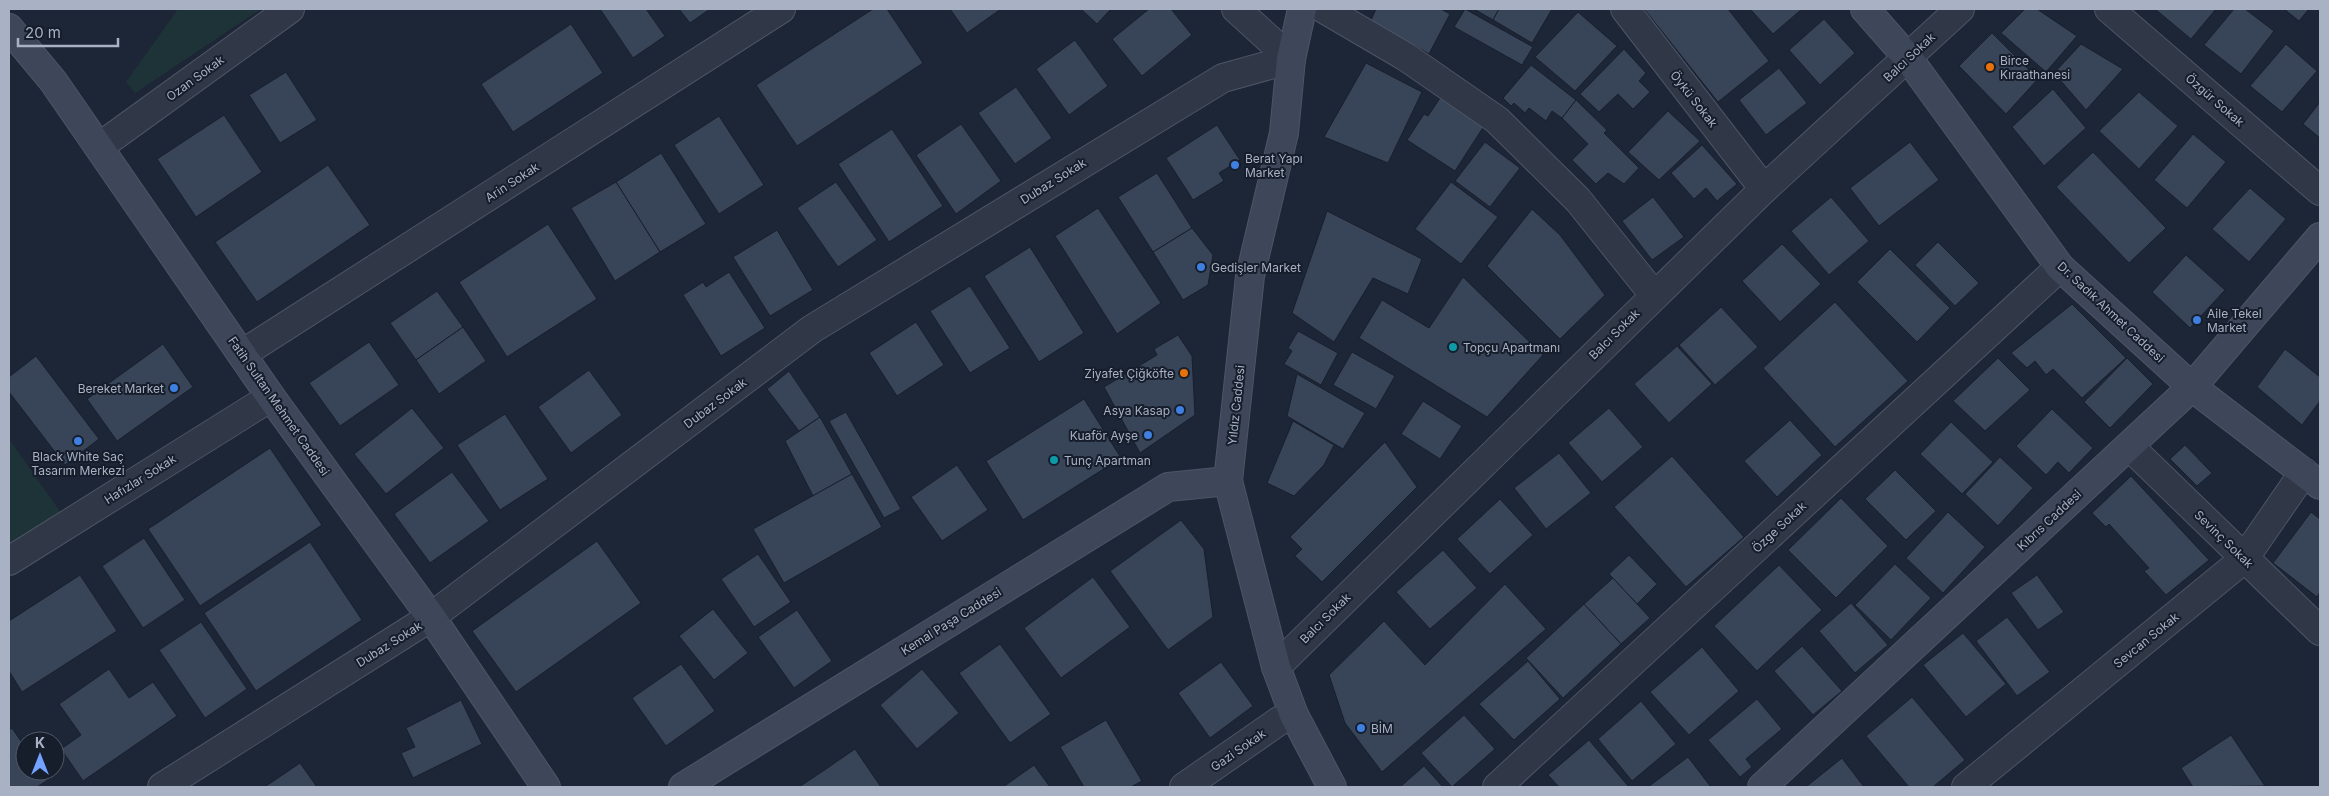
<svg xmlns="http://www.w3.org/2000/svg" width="2329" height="796" viewBox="0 0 2329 796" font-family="Inter,sans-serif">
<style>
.green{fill:#1e3337}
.building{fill:#384458;stroke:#181f2d}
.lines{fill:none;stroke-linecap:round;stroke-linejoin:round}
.street-casing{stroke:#4d5565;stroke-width:30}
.secondary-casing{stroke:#4d5565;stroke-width:30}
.street{stroke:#303847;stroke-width:28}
.secondary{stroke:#3e475a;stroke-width:28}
.food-dot{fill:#e8710a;stroke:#161d2b;stroke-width:2}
.shop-dot{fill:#3f7fe0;stroke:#161d2b;stroke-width:2}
.culture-dot{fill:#0f9aa8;stroke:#161d2b;stroke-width:2}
.labels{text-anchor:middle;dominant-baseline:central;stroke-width:4;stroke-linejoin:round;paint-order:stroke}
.street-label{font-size:12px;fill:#a9b2c5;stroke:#161d2b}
.poi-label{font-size:12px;fill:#a9b2c5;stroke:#161d2b;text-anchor:start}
</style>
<rect width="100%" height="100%" fill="#1d2636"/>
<g class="green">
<polygon points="178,9 261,9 135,93 126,82"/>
<polygon points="9,439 61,513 9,546"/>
</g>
<g class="building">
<polygon points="600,9 646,9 665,36 633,58"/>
<polygon points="679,9 710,9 690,23"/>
<polygon points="873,9 887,9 923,63 797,146 756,85"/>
<polygon points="950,9 1001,9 967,33"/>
<polygon points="1081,9 1111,9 1097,24"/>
<polygon points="1149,9 1171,9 1192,35 1142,76 1112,39"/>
<polygon points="1376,9 1441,9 1450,14 1429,54 1371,20"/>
<polygon points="1465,9 1533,47 1522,65 1454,27"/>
<polygon points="1474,9 1499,9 1493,20"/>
<polygon points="1499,9 1552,9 1532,43 1493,20"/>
<polygon points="1647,9 1728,9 1769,61 1718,102 1645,10"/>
<polygon points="1750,9 1802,9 1773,34"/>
<polygon points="2025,9 2037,9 2077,36 2046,72 2001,33"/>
<polygon points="2155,9 2216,9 2191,39"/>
<polygon points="2234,9 2245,9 2274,31 2241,74 2204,45"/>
<polygon points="2284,9 2309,9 2299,21"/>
<polygon points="1578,12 1617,46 1575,91 1535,57"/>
<polygon points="1824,19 1855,53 1820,85 1789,50"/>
<polygon points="571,24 603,73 513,132 481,84"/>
<polygon points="1992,33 2038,79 2006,114 1959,66"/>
<polygon points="1075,40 1108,86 1069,115 1036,69"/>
<polygon points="2081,44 2123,69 2086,110 2054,73"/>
<polygon points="2286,44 2317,71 2282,112 2250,86"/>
<polygon points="1624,49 1646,73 1639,81 1650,92 1633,109 1618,94 1599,112 1580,94"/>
<polygon points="1366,63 1422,92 1388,163 1324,137"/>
<polygon points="1531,65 1576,100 1562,118 1552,111 1546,121 1529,108 1525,113 1514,103 1511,106 1503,98"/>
<polygon points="1779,68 1807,103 1766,135 1739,100"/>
<polygon points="286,72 317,120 280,143 249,95"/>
<polygon points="1016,87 1052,138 1015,164 978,113"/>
<polygon points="2053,89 2086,128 2044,166 2012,127"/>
<polygon points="2139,92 2178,126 2139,169 2099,131"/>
<polygon points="1440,98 1484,126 1455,171 1407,140 1424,114 1428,116"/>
<polygon points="1576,100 1607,130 1604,133 1639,168 1624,184 1608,173 1596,184 1572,160 1588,144 1562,118"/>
<polygon points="2320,102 2320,138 2303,124"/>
<polygon points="1668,111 1700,141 1659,180 1628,152"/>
<polygon points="224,115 262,172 196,217 157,159"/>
<polygon points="719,116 764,185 719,214 674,145"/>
<polygon points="961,124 1001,181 956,214 916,155"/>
<polygon points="1217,125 1240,160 1219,173 1224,181 1193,200 1166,158"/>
<polygon points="892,129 943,206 889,242 838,164"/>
<polygon points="2193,134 2226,162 2187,208 2154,180"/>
<polygon points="1485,142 1520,168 1490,207 1455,181"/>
<polygon points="1910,142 1939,180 1879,226 1850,188"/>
<polygon points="1702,145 1737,184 1717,201 1706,188 1694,199 1671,173"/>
<polygon points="2093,152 2166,228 2129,263 2056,187"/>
<polygon points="661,153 706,224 660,252 616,182"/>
<polygon points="328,165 370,225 257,302 215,242"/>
<polygon points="1157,173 1192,228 1153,252 1118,197"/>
<polygon points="616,182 660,252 615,281 571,208"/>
<polygon points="836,182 877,240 838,267 797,208"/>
<polygon points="1451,182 1498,217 1461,264 1415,229"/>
<polygon points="2250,188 2286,219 2249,262 2212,229"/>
<polygon points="1653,197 1684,237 1652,260 1622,221"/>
<polygon points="1831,197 1869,241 1829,275 1791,231"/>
<polygon points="1098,208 1161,303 1117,334 1055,236"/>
<polygon points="1532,209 1560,235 1605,295 1560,339 1487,266"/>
<polygon points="1327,211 1422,259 1408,294 1373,278 1334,342 1292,313"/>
<polygon points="548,224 597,299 507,357 459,282"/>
<polygon points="1192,228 1213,255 1208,285 1183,300 1153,252"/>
<polygon points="777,230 813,290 770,316 733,257"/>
<polygon points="1938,242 1979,283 1955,306 1915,265"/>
<polygon points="1782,244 1821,284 1780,322 1742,281"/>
<polygon points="1030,247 1084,333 1039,362 984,276"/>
<polygon points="1890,249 1950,308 1917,342 1857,282"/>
<polygon points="2186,255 2225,290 2190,328 2152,292"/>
<polygon points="729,272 765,328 721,356 683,295 703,282 706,287"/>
<polygon points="1463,277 1543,355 1487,417 1359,338 1382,300 1429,328"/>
<polygon points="970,286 1010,348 970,373 930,311"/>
<polygon points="437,291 463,327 416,360 390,323"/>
<polygon points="1835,302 1908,381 1835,447 1763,368"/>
<polygon points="2072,304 2126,358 2082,398 2053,369 2046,375 2035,361 2027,368 2011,353"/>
<polygon points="1721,307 1758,347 1715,385 1679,345"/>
<polygon points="916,322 944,365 897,396 869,353"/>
<polygon points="463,327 486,361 439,394 416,360"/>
<polygon points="1298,331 1338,353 1321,385 1284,364 1292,351 1288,348"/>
<polygon points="1178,335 1192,356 1195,415 1140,453 1104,387 1157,355 1154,349"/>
<polygon points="369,342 399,385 340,426 309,383"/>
<polygon points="163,344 193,387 117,441 87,399"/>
<polygon points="1677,346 1712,384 1669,423 1634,384"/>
<polygon points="2285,349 2320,377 2320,401 2302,425 2257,387"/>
<polygon points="1352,352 1395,376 1376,409 1333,385"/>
<polygon points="36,356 99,439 65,465 9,392 9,377"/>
<polygon points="1998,358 2030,390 1985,431 1953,401"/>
<polygon points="2127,358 2153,384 2110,428 2084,402"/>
<polygon points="589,370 622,415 571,453 538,407"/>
<polygon points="789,371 820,417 799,431 767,389"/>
<polygon points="1297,374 1365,413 1343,449 1287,416"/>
<polygon points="1084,399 1121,458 1023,520 986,461"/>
<polygon points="1423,401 1462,426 1440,459 1401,434"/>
<polygon points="412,408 444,448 386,494 354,454"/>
<polygon points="1609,408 1643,447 1602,482 1568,443"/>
<polygon points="2052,409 2093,448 2069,473 2058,462 2046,475 2016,446"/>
<polygon points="846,412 901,509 884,518 829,421"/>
<polygon points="505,414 548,479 500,510 457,445"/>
<polygon points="820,417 852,474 813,496 785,441"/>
<polygon points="1790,420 1822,455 1777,497 1744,461"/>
<polygon points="1293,421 1334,445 1324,465 1294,496 1267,483"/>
<polygon points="1951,422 1993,462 1962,494 1920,454"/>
<polygon points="1385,442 1417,487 1322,582 1295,556 1302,549 1290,537"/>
<polygon points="2185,445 2212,473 2197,486 2170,459"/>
<polygon points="270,448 322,525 200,606 148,529"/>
<polygon points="1559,453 1591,493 1546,529 1514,488"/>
<polygon points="1672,456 1744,537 1686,587 1614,507"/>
<polygon points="2000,457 2033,488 1998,526 1965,494"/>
<polygon points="957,465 988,510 942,541 911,497"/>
<polygon points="1895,470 1936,511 1906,540 1865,499"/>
<polygon points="452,472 489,521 430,563 394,514"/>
<polygon points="852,474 882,527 784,583 753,529"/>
<polygon points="2131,476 2209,560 2166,595 2144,571 2149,568 2109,524 2106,527 2092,513"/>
<polygon points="1841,498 1888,546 1836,598 1788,550"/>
<polygon points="1500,499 1533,535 1490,574 1457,539"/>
<polygon points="1948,512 1985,547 1943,593 1906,558"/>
<polygon points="2311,512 2320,519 2320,592 2317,597 2273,563"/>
<polygon points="1181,520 1204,549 1213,617 1168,650 1110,571"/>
<polygon points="144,538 185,600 143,628 102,566"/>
<polygon points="597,541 641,603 516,692 472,631"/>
<polygon points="310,542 362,620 256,691 204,613"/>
<polygon points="1443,550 1477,588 1430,629 1396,592"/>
<polygon points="758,554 791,602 754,627 721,579"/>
<polygon points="1629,555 1657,584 1637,604 1609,574"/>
<polygon points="1895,564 1931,598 1891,640 1855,605"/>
<polygon points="1779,565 1822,610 1757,671 1714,626"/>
<polygon points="80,575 117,631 22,692 9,671 9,621"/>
<polygon points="2037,575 2064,612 2038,630 2011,593"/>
<polygon points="1093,577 1130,627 1061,678 1024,628"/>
<polygon points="1613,578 1650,618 1621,644 1584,604"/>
<polygon points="1505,584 1546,629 1382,772 1345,723 1329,675 1384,621 1425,665"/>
<polygon points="1851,603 1888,645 1855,673 1819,631"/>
<polygon points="1584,604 1621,644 1563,698 1526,658"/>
<polygon points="713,609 748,653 714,680 679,636"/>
<polygon points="797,610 832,661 794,688 758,637"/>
<polygon points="2007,617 2050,672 2017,696 1976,641"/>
<polygon points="201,622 247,689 205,718 159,650"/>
<polygon points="1963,633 2006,684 1966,717 1923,665"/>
<polygon points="1000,644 1051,714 1010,743 959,673"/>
<polygon points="1802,646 1842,691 1813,715 1774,671"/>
<polygon points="1702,647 1739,691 1689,735 1650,692"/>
<polygon points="1528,661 1560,699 1514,740 1479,704"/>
<polygon points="1221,662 1253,706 1210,738 1178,693"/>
<polygon points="681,664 715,711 666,746 632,698"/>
<polygon points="109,669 129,698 153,682 177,716 83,781 61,749 81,735 59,704"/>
<polygon points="922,669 959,713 917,749 880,705"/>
<polygon points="1912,697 1965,760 1933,787 1909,787 1866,736"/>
<polygon points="1757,699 1782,729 1746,759 1752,767 1740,777 1708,740"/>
<polygon points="461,700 482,744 413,778 401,753 415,747 406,728"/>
<polygon points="1641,701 1676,744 1632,781 1598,739"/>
<polygon points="1464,715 1495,749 1452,787 1421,753"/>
<polygon points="1106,720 1142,781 1131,787 1084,787 1060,747"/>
<polygon points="12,728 25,747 25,771 42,771 48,780 37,787 9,787 9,730"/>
<polygon points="2231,735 2265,786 2193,787 2181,768"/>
<polygon points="1589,740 1629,787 1559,787 1548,775"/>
<polygon points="855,749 881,787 799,787 823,771"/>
<polygon points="1688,757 1711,787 1648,787"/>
<polygon points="1842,758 1864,787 1805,787 1807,786"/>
<polygon points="300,763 317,787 264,787 272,782"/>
<polygon points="1034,765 1050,787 1003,787"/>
<polygon points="1424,766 1443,787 1400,787"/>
</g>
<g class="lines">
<defs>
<g id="street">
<polyline points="1236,9 1291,59"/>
<polyline points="1324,9 1406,57 1497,120 1578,200 1654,295"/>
<polyline points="1625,9 1764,189"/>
<polyline points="2109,9 2320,191"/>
<polyline points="99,147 290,9"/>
<polyline points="242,354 781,9"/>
<polyline points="2129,446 2320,631"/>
<polyline points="9,561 271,397"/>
<polyline points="1276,667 1764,189 1960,9"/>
<polyline points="162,787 431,617 812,329 1223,78 1291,59"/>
<polyline points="1184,787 1279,721 1294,715"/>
<polyline points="1497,787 2060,267"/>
<polyline points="1966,787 2244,559 2304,472"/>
</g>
<g id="secondary">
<polyline points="1302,9 1291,59 1284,133 1250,276 1228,481 1276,667 1294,715 1332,787"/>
<polyline points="1865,9 1908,58 2060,267 2192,387 2320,485"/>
<polyline points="9,28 53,81 271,397 431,617 546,787"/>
<polyline points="683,787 1168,487 1228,481"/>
<polyline points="1762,787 2192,387 2320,237"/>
</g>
</defs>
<use href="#street" class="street-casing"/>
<use href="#secondary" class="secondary-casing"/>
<use href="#street" class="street"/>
<use href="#secondary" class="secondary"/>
</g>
<g class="food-dot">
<circle cx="1990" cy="67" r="5"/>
<circle cx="1184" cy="373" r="5"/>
</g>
<g class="shop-dot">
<circle cx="1235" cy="165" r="5"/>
<circle cx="1201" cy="267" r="5"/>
<circle cx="2197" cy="320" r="5"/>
<circle cx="174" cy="388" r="5"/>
<circle cx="1180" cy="410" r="5"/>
<circle cx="1148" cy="435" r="5"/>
<circle cx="78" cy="441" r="5"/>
<circle cx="1361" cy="728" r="5"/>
</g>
<g class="culture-dot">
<circle cx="1453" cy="347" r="5"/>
<circle cx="1054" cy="460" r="5"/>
</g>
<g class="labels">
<g class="street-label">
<text transform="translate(1909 57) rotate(-43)">Balcı Sokak</text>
<text transform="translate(195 78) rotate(-36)">Ozan Sokak</text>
<text transform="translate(1694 99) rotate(52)">Öykü Sokak</text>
<text transform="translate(2215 100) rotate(41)">Özgür Sokak</text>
<text transform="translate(1053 181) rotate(-32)">Dubaz Sokak</text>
<text transform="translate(512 182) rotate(-33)">Arin Sokak</text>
<text transform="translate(2111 312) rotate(43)">Dr. Sadık Ahmet Caddesi</text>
<text transform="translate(1614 334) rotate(-45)">Balcı Sokak</text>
<text transform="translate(715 403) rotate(-37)">Dubaz Sokak</text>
<text transform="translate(1236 405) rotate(-84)">Yıldız Caddesi</text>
<text transform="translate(279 406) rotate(55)">Fatih Sultan Mehmet Caddesi</text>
<text transform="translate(140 479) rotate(-32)">Hafızlar Sokak</text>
<text transform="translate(2049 520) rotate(-43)">Kıbrıs Caddesi</text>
<text transform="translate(1779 527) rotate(-43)">Özge Sokak</text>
<text transform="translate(2224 539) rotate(44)">Sevinç Sokak</text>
<text transform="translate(1325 618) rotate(-45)">Balcı Sokak</text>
<text transform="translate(951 621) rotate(-32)">Kemal Paşa Caddesi</text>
<text transform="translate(2146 640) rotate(-39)">Sevcan Sokak</text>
<text transform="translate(389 644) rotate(-32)">Dubaz Sokak</text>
<text transform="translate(1238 750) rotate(-35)">Gazi Sokak</text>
</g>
<g class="poi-label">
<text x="2000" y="60">Birce<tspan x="2000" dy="14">Kıraathanesi</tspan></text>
<text x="1245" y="158">Berat Yapı<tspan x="1245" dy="14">Market</tspan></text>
<text x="1211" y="267">Gedişler Market</text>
<text x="2207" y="313">Aile Tekel<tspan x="2207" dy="14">Market</tspan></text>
<text x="1463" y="347">Topçu Apartmanı</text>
<text x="1174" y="373" text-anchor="end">Ziyafet Çiğköfte</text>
<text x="164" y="388" text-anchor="end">Bereket Market</text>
<text x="1170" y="410" text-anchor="end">Asya Kasap</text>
<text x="1138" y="435" text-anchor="end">Kuaför Ayşe</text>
<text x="78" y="456" text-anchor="middle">Black White Saç<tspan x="78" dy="14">Tasarım Merkezi</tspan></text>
<text x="1064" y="460">Tunç Apartman</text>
<text x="1371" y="728">BİM</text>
</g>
</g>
<rect width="2329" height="796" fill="none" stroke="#a9b2c5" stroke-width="20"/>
<g transform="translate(40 756)"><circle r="24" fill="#161d2b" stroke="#515969"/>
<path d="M0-4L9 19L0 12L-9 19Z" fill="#74a2ff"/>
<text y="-8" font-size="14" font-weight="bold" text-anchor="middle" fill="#a9b2c5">K</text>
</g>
<path d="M18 38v8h100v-8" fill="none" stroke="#a9b2c5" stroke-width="2.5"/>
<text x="25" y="38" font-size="15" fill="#a9b2c5" stroke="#161d2b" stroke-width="4" paint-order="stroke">20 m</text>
</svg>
